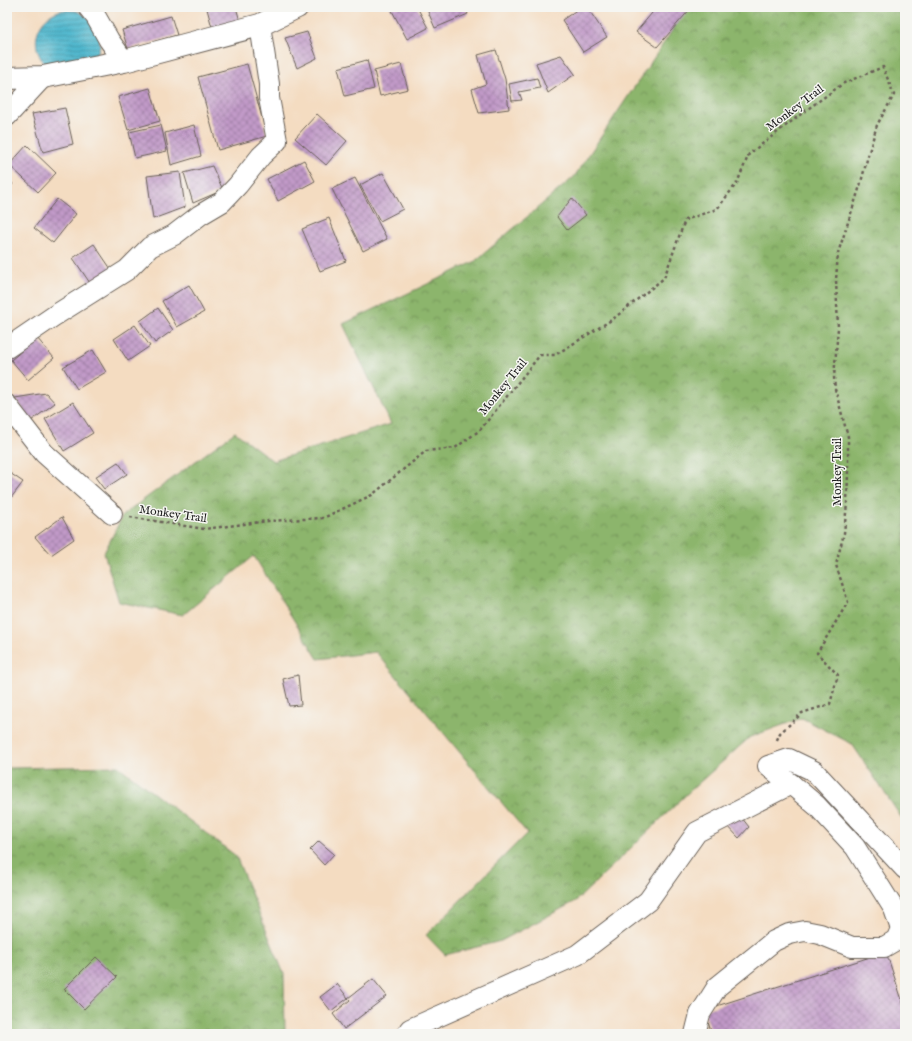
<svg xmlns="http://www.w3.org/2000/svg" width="912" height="1041" viewBox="0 0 912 1041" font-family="'IM FELL English',serif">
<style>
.forest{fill:url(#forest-crowns);stroke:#546844}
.water{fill:url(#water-rules);stroke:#366a75}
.building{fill:url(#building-cross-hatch)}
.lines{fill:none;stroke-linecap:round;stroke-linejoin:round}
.minor-casing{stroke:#685f56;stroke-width:22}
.major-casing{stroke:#685f56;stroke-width:24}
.path{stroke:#685f56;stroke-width:2.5;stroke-dasharray:3 3;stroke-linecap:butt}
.minor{stroke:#fff;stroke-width:20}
.major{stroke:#fff;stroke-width:22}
.labels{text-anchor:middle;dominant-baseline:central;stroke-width:3;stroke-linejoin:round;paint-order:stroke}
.street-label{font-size:12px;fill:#1c1c1c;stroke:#f6f6f2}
</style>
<defs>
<pattern id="forest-crowns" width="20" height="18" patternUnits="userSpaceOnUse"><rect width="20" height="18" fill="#8cb56c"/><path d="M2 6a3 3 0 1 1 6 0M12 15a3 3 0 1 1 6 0" fill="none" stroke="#729258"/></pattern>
<pattern id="water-rules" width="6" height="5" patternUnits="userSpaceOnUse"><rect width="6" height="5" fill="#50b7ce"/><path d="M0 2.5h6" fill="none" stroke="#4294a6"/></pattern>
<pattern id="building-cross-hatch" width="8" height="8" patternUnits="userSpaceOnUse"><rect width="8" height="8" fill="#c19ac8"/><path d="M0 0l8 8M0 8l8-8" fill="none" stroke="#9c7da2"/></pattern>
</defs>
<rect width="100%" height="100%" fill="#f6f6f2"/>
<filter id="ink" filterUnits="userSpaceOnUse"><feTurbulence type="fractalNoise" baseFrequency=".025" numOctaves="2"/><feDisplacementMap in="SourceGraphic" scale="8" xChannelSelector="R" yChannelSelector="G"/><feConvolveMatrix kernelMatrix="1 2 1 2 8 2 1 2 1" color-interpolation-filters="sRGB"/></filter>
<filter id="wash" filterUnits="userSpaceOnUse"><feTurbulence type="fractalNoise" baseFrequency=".012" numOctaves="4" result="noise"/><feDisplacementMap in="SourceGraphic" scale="16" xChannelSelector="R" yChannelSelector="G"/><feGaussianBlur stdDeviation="0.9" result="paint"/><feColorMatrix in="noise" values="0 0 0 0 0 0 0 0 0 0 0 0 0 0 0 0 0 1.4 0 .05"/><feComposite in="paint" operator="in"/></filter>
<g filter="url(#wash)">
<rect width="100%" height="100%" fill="#f4dcc1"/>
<g class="forest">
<polygon points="688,7 905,7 905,823 852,744 802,718 750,737 690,791 576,901 501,941 445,955 426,935 527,833 376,652 318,659 254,556 183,615 119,602 104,553 123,515 235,432 273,461 391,424 343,324 474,262 574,177"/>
<polygon points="118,766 236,856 284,974 285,1034 7,1034 7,768"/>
</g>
<path class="water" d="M68 10 77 11 87 16 99 32 100 46 96 57 55 71C51 69 47 67 45 64 30 47 35 21 56 12 60 10 64 10 68 10Z"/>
<g id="blocks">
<g class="building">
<polygon points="218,7 236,7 241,25 213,31 207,9"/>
<polygon points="390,7 417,7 428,28 407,39"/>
<polygon points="426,7 465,7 468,14 435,28"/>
<polygon points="581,7 587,7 607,37 583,52 562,20"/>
<polygon points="657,7 692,7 657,47 636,32"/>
<polygon points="171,16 177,35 128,49 122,30"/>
<polygon points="307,32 317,58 297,68 285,38"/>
<polygon points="496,50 505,79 509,109 479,113 472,89 486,84 478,55"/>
<polygon points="561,55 575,74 548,93 536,63"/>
<polygon points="367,60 374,89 345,96 338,68"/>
<polygon points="247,64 267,136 218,150 198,77"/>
<polygon points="401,64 408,89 380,96 374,71"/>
<polygon points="537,78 540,88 519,92 522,100 512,101 509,84"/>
<polygon points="150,88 160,121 128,130 118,97"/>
<polygon points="65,108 73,144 43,152 32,114"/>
<polygon points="317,114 347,141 326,165 295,138"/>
<polygon points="161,125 167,151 135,158 129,132"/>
<polygon points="194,125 201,156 171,165 165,133"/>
<polygon points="27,145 56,173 38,192 9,165"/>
<polygon points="304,160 315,181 278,201 267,179"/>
<polygon points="212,166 223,190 193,203 184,173"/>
<polygon points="180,172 185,207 153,219 147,176"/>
<polygon points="383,173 403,209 380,221 360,185"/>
<polygon points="7,178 13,184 7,189"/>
<polygon points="355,178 387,239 363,251 332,189"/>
<polygon points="572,198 586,215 567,230 557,217"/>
<polygon points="57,199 76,214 53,243 34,228"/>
<polygon points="329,218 346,261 320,271 302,229"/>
<polygon points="94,244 113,272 92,286 73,258"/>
<polygon points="189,285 204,312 177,327 162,301"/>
<polygon points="158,308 173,330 155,343 140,321"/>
<polygon points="135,325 150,346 128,361 114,339"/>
<polygon points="37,338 54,358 28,380 11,360"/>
<polygon points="93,350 106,372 77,389 63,367"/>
<polygon points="46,393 55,403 31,421 15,398"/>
<polygon points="73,402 93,433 64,451 45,419"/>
<polygon points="118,462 127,474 104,489 95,477"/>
<polygon points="7,471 23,482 8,502 7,501"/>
<polygon points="62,517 74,539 51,555 35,537"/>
<polygon points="298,675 301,705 289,706 283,679"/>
<polygon points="738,813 749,827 739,838 725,823"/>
<polygon points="319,841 334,854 324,865 310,850"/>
<polygon points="886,952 905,1009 905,1034 712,1034 704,1010"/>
<polygon points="96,957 117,977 84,1009 64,989"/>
<polygon points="373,979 387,996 344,1029 333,1014 350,1000 348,998"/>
<polygon points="337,984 348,998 331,1011 320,997"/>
</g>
</g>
</g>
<g filter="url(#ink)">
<use href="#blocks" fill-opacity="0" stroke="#685f56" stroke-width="1"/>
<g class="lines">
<defs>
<g id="minor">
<polyline points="88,7 96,17 109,40 124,61"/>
<polyline points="7,116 43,77"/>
<polyline points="7,348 54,316 127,270 150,247 174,235 200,215 222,202 238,185 261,156 277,141 269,98 269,84 260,25"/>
<polyline points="7,405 44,453 112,514"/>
<polyline points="407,1034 410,1029 577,955 648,901 697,832 791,784 768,766 789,759 814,771 905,869"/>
<polyline points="695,1034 700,1014 717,987 774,941 789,934 805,931 820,934 852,947 884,947 896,940 901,929 894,909 855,847 817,806 791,784"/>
</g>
<polyline id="major" points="7,78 43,77 124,61 260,25 297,7"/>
</defs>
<use href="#minor" class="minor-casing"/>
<use href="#major" class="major-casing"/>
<polyline class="path" points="130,517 204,529 268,521 323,518 372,495 426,451 455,448 480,430 540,355 555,355 613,319 664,278 685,220 717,209 737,183 749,154 805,111 844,83 883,67 894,95 877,125 869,152 860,186 838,253 836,280 838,328 834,377 835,389 848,437 848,473 847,503 844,533 836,565 848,602 817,653 838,675 830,704 802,713 788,726 780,733 776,742"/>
<use href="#minor" class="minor"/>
<use href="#major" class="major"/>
</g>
</g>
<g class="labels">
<g class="street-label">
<text transform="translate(795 108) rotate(-37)">Monkey Trail</text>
<text transform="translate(503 387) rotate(-51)">Monkey Trail</text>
<text transform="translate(837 472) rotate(-90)">Monkey Trail</text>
<text transform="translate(173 514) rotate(8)">Monkey Trail</text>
</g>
</g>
<rect width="912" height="1041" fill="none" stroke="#f6f6f2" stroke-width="24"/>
</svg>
